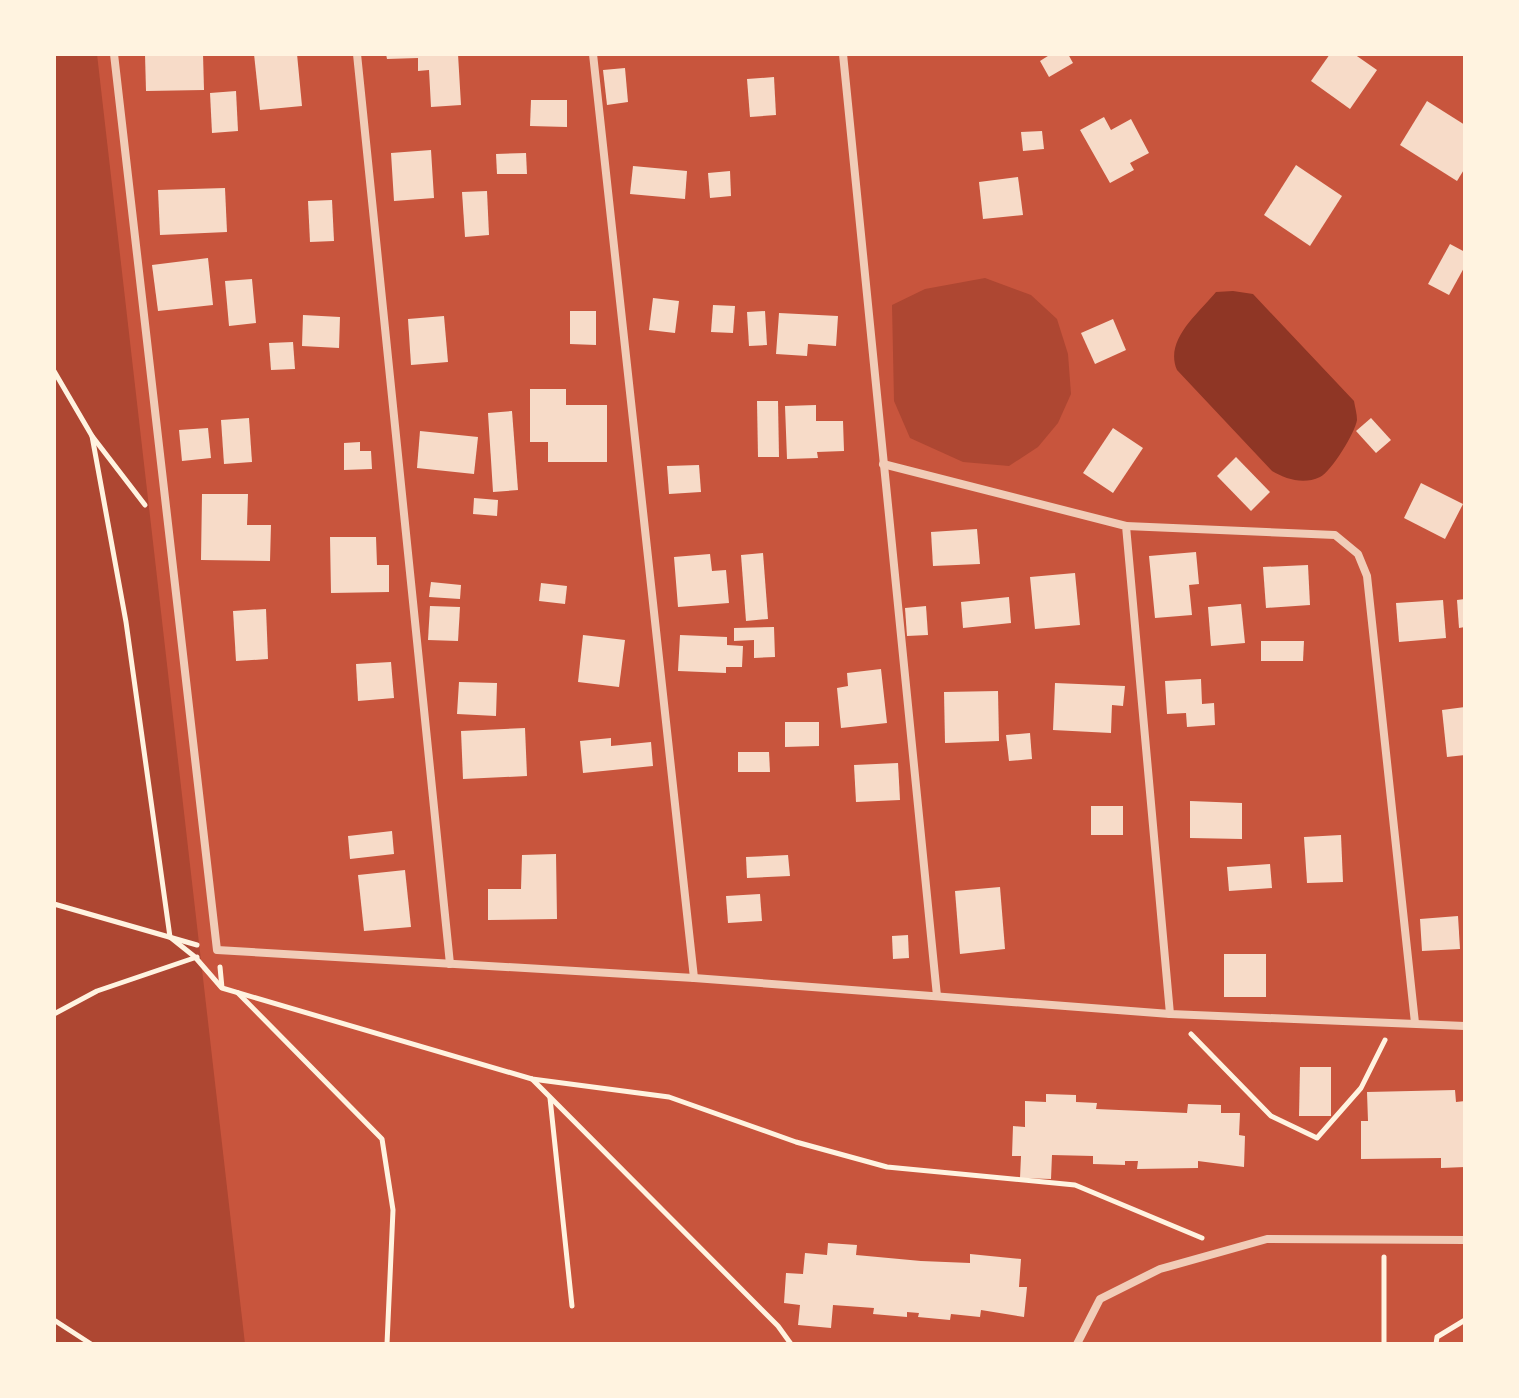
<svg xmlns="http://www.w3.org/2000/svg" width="1519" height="1398" viewBox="0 0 1519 1398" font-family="Rubik,sans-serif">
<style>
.green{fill:#ae4732}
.water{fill:#8f3625}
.building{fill:#f7dbc8}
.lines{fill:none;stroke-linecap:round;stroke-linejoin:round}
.path{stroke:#fff3e0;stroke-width:5}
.minor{stroke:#f1ccb7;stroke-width:8}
</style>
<rect width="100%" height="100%" fill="#c8553d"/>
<g class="green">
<polygon points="54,54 97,54 245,1344 54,1344"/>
<polygon points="985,278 1031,295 1057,319 1068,354 1071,394 1058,423 1038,447 1009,466 963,462 910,438 894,401 892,305 925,289"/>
</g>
<path class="water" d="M1233 291 1253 294 1354 401C1355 407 1357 414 1357 420 1355 433 1331 472 1320 477 1303 485 1286 479 1272 471L1177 370C1164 340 1198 314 1216 292Z"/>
<g class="building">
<polygon points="145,54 203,54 204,90 146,91"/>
<polygon points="254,54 297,54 302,106 260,110"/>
<polygon points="386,54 458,54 461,105 431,107 429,70 418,71 418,58 387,59"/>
<polygon points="1051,54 1068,54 1073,63 1049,77 1040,61"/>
<polygon points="1330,54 1354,54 1377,70 1350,109 1311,81"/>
<polygon points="625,68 628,102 607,105 603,70"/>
<polygon points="774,77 776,115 750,117 747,79"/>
<polygon points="236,91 238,131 212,133 210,93"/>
<polygon points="531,100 567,100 567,127 530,126"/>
<polygon points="1427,101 1465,125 1465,168 1457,181 1400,145"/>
<polygon points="1104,117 1111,130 1131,119 1149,153 1130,163 1134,170 1110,183 1080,130"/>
<polygon points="1042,131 1044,149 1023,151 1021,132"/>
<polygon points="431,150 434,198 394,201 391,153"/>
<polygon points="526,153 527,174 497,174 496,154"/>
<polygon points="1296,165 1342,196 1310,246 1264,215"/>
<polygon points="633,166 687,171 685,199 630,194"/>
<polygon points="730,171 731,196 710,198 708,173"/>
<polygon points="1018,177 1023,215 983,219 979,182"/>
<polygon points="225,188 227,232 160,235 158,190"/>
<polygon points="487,191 489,235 465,237 462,192"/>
<polygon points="332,200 334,241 310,242 308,201"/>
<polygon points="1450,244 1465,252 1465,266 1449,295 1428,284"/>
<polygon points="208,258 213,305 158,311 152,265"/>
<polygon points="252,279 256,323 229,326 225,281"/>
<polygon points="653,298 679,301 675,333 649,330"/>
<polygon points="713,305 735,306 733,333 711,332"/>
<polygon points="570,311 596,311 596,345 570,344"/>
<polygon points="765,311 767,345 749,346 747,312"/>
<polygon points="779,313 838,316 836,346 808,344 807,356 776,354"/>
<polygon points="303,315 340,317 339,348 302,346"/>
<polygon points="444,316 448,362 411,365 408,319"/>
<polygon points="1113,319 1126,350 1095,364 1081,333"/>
<polygon points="293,342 295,369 271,370 269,343"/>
<polygon points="530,389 566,389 566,405 607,405 607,462 548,462 548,442 530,442"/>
<polygon points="757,401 778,401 779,457 758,457"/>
<polygon points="816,405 816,421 843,421 844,451 817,452 818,458 787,459 785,406"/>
<polygon points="512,411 518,490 493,492 488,413"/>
<polygon points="249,418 252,462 224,464 221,420"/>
<polygon points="1371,418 1391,440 1376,453 1356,431"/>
<polygon points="208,428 211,458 182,461 179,430"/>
<polygon points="1113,428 1143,448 1113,493 1083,473"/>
<polygon points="420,431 478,437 474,474 417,468"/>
<polygon points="360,442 360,451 371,451 372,469 344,470 344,443"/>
<polygon points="1236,457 1270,492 1251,511 1217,476"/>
<polygon points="699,465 701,492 669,494 667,466"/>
<polygon points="1421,483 1463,504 1445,539 1404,518"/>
<polygon points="202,494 248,494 247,525 271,525 270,561 201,560"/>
<polygon points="474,498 498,500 497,516 473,514"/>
<polygon points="977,529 980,564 933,566 931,532"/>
<polygon points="330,537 376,537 377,565 389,565 389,592 331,593"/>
<polygon points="1196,552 1199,584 1189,585 1192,615 1155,618 1149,556"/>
<polygon points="763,553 768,619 746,621 741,555"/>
<polygon points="710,554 712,571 726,570 729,603 678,607 674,557"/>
<polygon points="1308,565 1310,605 1266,608 1263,567"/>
<polygon points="1075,573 1080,625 1035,629 1030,577"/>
<polygon points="431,582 461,585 460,599 429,597"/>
<polygon points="541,583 567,586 565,604 539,601"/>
<polygon points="1009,597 1011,623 963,628 961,602"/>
<polygon points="1465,599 1465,627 1459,628 1457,600"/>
<polygon points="1443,600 1446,638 1399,642 1396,603"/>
<polygon points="1241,604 1245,643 1211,646 1208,607"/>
<polygon points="430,606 460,607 458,641 428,640"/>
<polygon points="926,606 928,635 907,636 905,608"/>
<polygon points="266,609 268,659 236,661 233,611"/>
<polygon points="774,627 775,657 754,658 754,640 734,641 734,628"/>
<polygon points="583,635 625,640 619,687 578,682"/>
<polygon points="680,635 727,637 727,645 743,646 742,667 726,667 726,673 678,671"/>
<polygon points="1261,641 1304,641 1303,661 1261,661"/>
<polygon points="391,662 394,698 358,701 356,664"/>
<polygon points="881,669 887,723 841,728 837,688 848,686 847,673"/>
<polygon points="1201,679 1202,704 1214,703 1215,725 1187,727 1186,713 1167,714 1165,681"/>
<polygon points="459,682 497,683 496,716 457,714"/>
<polygon points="1055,683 1125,686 1123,706 1112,705 1111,733 1053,730"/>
<polygon points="998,691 999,741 945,743 944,692"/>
<polygon points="1465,707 1465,755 1447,757 1442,710"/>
<polygon points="785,722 819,722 819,746 785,747"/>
<polygon points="525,728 527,776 463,779 461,731"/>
<polygon points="1030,733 1032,759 1009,761 1006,735"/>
<polygon points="611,738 611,746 651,742 653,766 583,773 580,741"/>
<polygon points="738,752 769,752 770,772 738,772"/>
<polygon points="898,763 900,800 856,802 854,765"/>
<polygon points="1190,801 1242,803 1242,839 1190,838"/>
<rect x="1091" y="806" width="32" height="29"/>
<polygon points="392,831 394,854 350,859 348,836"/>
<polygon points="1341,835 1343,882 1307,883 1304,837"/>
<polygon points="556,854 557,919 488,920 488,889 521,889 522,855"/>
<polygon points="788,855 790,876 747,878 746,857"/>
<polygon points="1270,864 1272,888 1229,891 1227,867"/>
<polygon points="405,870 411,927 364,931 358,875"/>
<polygon points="1000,887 1005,949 960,954 955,891"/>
<polygon points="760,894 762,921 728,923 726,896"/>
<polygon points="1458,916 1460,949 1422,951 1420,919"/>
<polygon points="908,935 909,958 893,959 892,936"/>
<rect x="1224" y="954" width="42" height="43"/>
<polygon points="1300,1067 1331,1067 1331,1116 1299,1116"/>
<polygon points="1455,1090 1456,1102 1465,1101 1465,1167 1441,1168 1441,1158 1361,1159 1361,1121 1368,1121 1367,1092"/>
<polygon points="1046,1094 1076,1095 1076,1102 1097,1103 1096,1109 1187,1113 1188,1104 1221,1105 1221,1113 1240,1113 1239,1135 1245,1136 1244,1167 1198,1161 1198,1168 1137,1169 1138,1161 1125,1161 1125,1165 1093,1164 1093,1156 1052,1155 1051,1179 1020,1178 1021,1156 1012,1156 1013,1126 1025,1127 1025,1101 1046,1102"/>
<polygon points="828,1243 857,1245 856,1255 921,1261 970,1263 970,1254 1021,1259 1019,1287 1027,1287 1024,1317 981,1310 980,1317 951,1314 950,1320 918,1317 919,1313 907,1312 907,1317 873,1314 874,1308 833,1305 831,1328 798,1325 800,1305 784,1303 786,1273 803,1274 805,1253 827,1255"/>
</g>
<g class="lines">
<g class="path">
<polyline points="54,371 92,436 145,505"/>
<polyline points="92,436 126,622 170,937 195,957 221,987"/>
<polyline points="54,904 197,945"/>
<polyline points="220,967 222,988 532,1079 669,1097 796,1142 887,1167 1075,1185 1202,1238"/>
<polyline points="238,993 382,1139 393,1210 387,1344"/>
<polyline points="54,1014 97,991 197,957"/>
<polyline points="1191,1034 1271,1116 1317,1138 1361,1088 1385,1040"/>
<polyline points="532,1079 778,1326 791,1344"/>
<polyline points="550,1098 572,1306"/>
<polyline points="54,1320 91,1344"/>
<polyline points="1384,1344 1384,1257"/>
<polyline points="1436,1344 1437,1337 1465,1320"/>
</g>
<g class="minor">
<polyline points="114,54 217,950 694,978 1170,1014 1465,1026"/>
<polyline points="357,54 450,964"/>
<polyline points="593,54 694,978"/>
<polyline points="843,54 937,996"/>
<polyline points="883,464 1126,526 1170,1014"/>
<polyline points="1126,526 1335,535 1358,554 1367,576 1415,1023"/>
<polyline points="1077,1344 1100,1299 1160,1269 1267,1239 1465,1240"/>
</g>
</g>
<rect width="1519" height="1398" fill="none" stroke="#fff3e0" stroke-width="112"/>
</svg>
